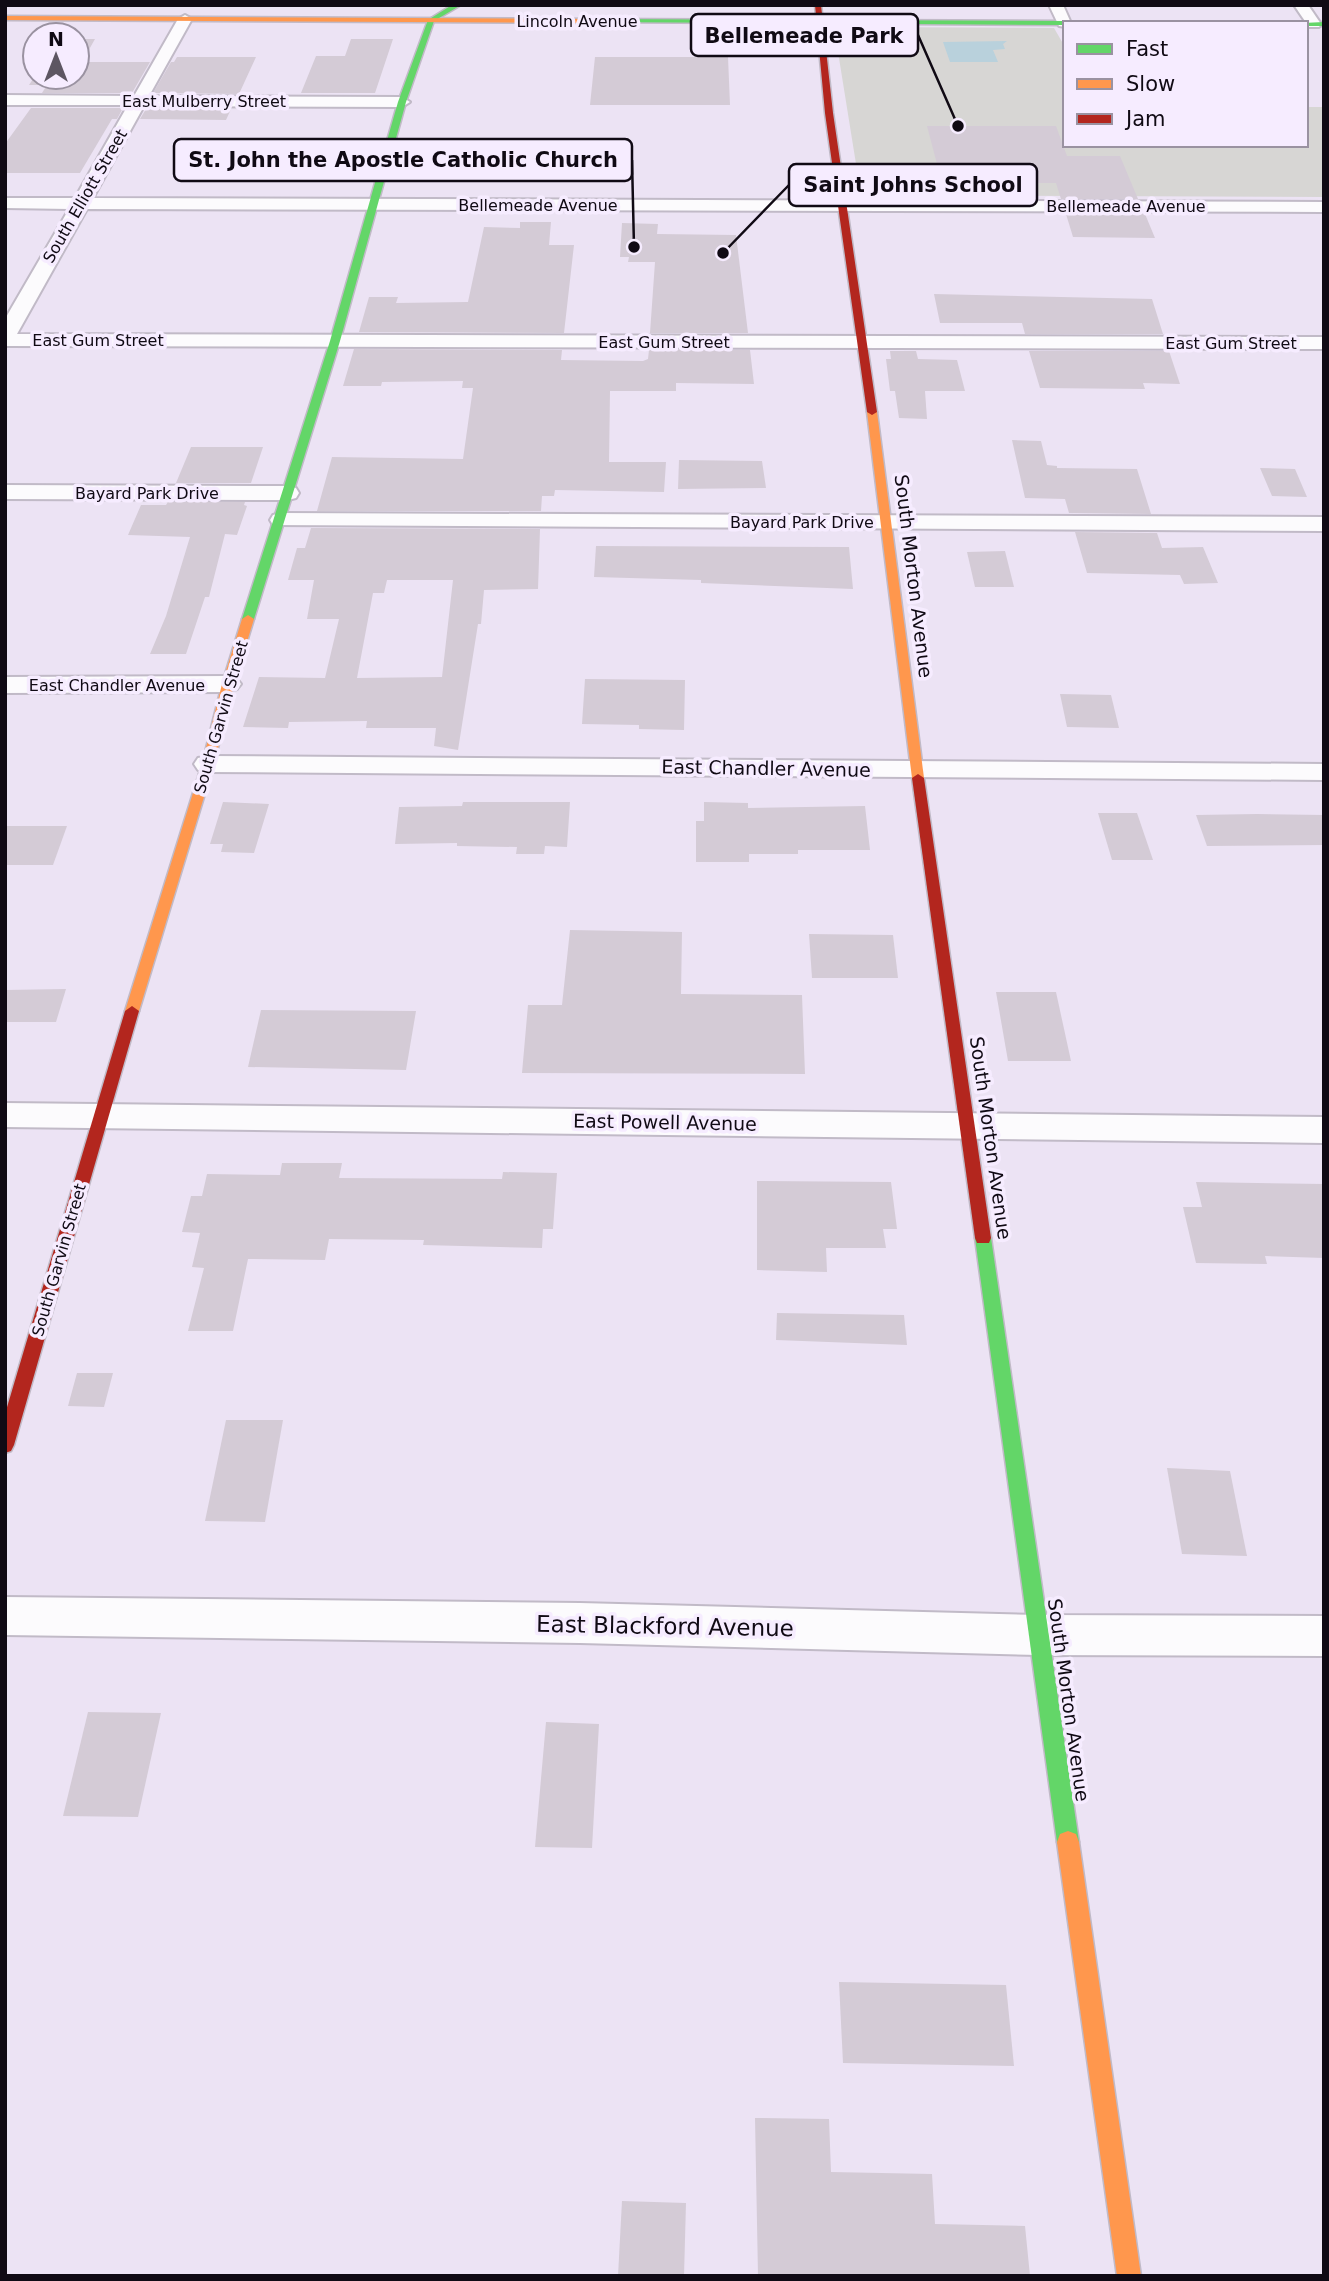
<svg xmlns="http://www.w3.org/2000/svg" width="1329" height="2281" viewBox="0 0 1329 2281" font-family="'DejaVu Sans',sans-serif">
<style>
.green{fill:#d7d6d4}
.water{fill:#b9d1dc}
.building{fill:#d4cbd6;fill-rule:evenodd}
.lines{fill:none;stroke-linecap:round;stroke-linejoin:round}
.street-casing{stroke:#c1bac7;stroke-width:4}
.fast-casing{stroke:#c1bac7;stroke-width:3}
.slow-casing{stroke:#c1bac7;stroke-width:3}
.jam-casing{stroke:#c1bac7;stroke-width:3}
.street{fill:#fcfbfd;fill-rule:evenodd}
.fast{fill:#63d668;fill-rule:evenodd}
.slow{fill:#ff974d;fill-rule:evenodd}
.jam{fill:#b3261e;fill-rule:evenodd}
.labels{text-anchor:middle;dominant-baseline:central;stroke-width:7;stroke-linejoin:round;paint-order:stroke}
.far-street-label{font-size:16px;fill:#100a14;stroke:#f6ecff}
.street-label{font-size:19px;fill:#100a14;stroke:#f6ecff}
.near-street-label{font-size:23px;fill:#100a14;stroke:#f6ecff}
.leader{fill:none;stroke:#100a14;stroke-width:2.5}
.callout-dot{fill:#100a14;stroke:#f6ecff;stroke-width:2.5}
.callout{fill:#f6ecff;stroke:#100a14;stroke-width:2.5}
.callout-label{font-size:21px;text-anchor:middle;font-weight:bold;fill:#100a14}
</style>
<rect width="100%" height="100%" fill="#ece3f4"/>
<polygon class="green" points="834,27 1054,28 1065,47 1065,145 1306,145 1306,107 1324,107 1324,197 861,195"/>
<polygon class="water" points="1007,41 1003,44 1005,49 993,50 998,62 950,62 943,42"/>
<g class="building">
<polygon points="77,39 95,39 82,62 150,62 132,93 42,93 47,85 29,85 35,76 77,77"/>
<polygon points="351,39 393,39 375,93 301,93 316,56 345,56"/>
<polygon points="177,57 256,57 239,94 153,93 171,62 174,62"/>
<polygon points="595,57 728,57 730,105 590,105"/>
<polygon points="31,108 123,108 117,119 112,119 80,173 5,173 5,144"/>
<polygon points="146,109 231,109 226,120 140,119"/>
<polygon points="927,126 1056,126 1067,156 1120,156 1138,199 1061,199 1056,183 1000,183 994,164 937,164"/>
<polygon points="1066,214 1145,214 1155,238 1073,237"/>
<polygon points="520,222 551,222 549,245 574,245 564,333 359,332 369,297 398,297 396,303 468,302 484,227 520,228"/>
<polygon points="622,223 658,224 657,234 736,235 748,333 650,333 655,262 628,262 629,257 620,257"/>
<polygon points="934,294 1152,299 1163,334 1025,334 1022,323 940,323"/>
<polygon points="354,349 562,350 561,360 643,361 648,359 649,350 750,350 754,384 676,383 676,391 610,391 609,462 666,462 664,492 555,490 554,496 542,496 541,511 317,511 332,457 463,459 473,388 462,388 463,381 382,382 381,386 343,386"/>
<polygon points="890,351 916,351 918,359 957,360 965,391 925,391 927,419 899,418 895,391 890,391 886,359 891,359"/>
<polygon points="1029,351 1169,351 1180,384 1143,383 1145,389 1040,388"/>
<polygon points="1012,440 1041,441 1047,465 1057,466 1057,468 1137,469 1151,514 1069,513 1065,499 1025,498"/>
<polygon points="191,447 263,447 251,483 176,483"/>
<polygon points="679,460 762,461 766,488 678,489"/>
<polygon points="1260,468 1295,469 1307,497 1272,496"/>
<polygon points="168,502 245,502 244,505 247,506 237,535 225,534 209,597 205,597 186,654 150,654 166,616 190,537 128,535 141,505 166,505"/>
<path d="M311 528 540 529 538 589 484 590 481 624H478L458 750 434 746 436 728H366L367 721 289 722 288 728 243 727 259 677 325 678 339 619H307L314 580H288L297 548H305ZM387 580H453L442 677 357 678 373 593H384Z"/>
<polygon points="1075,532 1157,533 1162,548 1203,547 1218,583 1184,584 1180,575 1087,573"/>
<polygon points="596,546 849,547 853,589 701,583 701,580 594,577"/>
<polygon points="1005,551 1014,587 975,587 967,552"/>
<polygon points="585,679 685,680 684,730 639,729 639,725 582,724"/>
<polygon points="1060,694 1111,695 1119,728 1067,727"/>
<polygon points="223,802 269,804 254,853 221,852 223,844 210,844"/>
<polygon points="463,802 570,802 567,847 545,846 544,854 516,854 517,847 457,846 457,843 395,844 399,807 462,806"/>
<polygon points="704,802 748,803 748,808 865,806 870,850 798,850 798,854 749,854 749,862 696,862 696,821 704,821"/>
<polygon points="1098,813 1137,813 1153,860 1112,860"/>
<polygon points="1257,814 1324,815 1324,845 1207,846 1196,815"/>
<polygon points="5,826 67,826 53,865 5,865"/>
<polygon points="570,930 682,932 681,994 802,995 805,1074 522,1073 528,1005 562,1005"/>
<polygon points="809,934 893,935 898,978 812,978"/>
<polygon points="66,989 56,1022 5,1022 5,990"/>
<polygon points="996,992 1056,992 1071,1061 1008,1061"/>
<polygon points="261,1010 416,1011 406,1070 248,1067"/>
<polygon points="282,1163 342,1163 339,1178 502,1179 503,1172 557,1173 553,1229 543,1229 542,1248 423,1245 424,1240 329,1239 325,1260 248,1259 233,1331 188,1331 204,1268 192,1267 200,1233 182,1232 191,1196 202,1196 207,1174 280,1175"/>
<polygon points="757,1181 891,1182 897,1229 883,1229 886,1248 826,1248 827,1272 757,1270"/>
<polygon points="1196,1182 1324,1184 1324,1258 1265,1256 1267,1264 1196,1263 1183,1207 1202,1207"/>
<polygon points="777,1313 904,1315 907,1345 776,1340"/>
<polygon points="77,1373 113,1373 104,1407 68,1406"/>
<polygon points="226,1420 283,1420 265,1522 205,1521"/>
<polygon points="1167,1468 1230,1471 1247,1556 1182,1554"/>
<polygon points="88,1712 161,1713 138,1817 63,1816"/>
<polygon points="546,1722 599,1724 592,1848 535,1847"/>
<polygon points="839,1982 1006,1985 1014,2066 843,2063"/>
<polygon points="755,2118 829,2119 831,2172 932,2174 935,2224 1025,2226 1030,2276 758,2276"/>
<polygon points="622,2201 686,2203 684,2276 618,2276"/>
</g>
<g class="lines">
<defs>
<g id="street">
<polygon points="1049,5 1063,5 1071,23 1065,23 1065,27 1059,26"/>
<polygon points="1294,5 1308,5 1321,24 1319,27 1309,27"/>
<polygon points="185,15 192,19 149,96 402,97 410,102 402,107 144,106 93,198 1324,202 1324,212 87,209 17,334 1324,337 1324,349 5,346 5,319 69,209 5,208 5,198 75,198 128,105 5,105 5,95 134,96 178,19"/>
<polygon points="5,485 288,486 296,488 299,493 296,498 288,500 5,499"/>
<polygon points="281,513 1324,517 1324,531 273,525 270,520 273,515"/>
<polygon points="228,676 237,679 241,684 237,689 228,692 5,693 5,677"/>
<polygon points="208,756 1324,764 1324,780 208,772 198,770 194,764 198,758"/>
<polygon points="5,1103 1324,1117 1324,1143 5,1127"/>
<polygon points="5,1597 580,1603 1038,1615 1324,1616 1324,1656 1038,1655 580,1643 5,1635"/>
</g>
<g id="fast">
<polygon points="452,5 461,5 434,21 406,102 340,341 254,619 252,621 244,621 242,619 330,341 398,102 428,20"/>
<polygon points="592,19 1065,21 1068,23 1065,25 590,22"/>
<polygon points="1324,22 1324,26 1306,26 1306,23 1303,23"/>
<polygon points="983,1231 989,1233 991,1238 1079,1842 1076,1850 1068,1853 1060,1850 1057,1842 975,1238 977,1233"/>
</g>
<g id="slow">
<polygon points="5,16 592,19 595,21 592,23 5,20"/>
<polygon points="872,409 877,412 924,778 918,782 912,778 867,412"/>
<polygon points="248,615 254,619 234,684 214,764 139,1011 132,1016 125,1011 202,764 222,684 242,619"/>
<polygon points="1068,1831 1076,1834 1079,1842 1141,2276 1117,2276 1057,1842 1060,1834"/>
</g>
<g id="jam">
<polygon points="815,5 821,5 833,113 877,412 872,415 867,412 825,113"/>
<polygon points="918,774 924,778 991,1238 989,1243 977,1243 975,1238 912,778"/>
<polygon points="132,1006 139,1011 14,1445 11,1451 5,1453 5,1414 125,1011"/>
</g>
</defs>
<use href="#street" class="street-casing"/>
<use href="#fast" class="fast-casing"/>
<use href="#slow" class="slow-casing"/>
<use href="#jam" class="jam-casing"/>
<use href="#street" class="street"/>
<use href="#fast" class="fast"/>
<use href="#slow" class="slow"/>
<use href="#jam" class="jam"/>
</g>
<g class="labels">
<g class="far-street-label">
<text x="577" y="21">Lincoln Avenue</text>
<text x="204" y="101">East Mulberry Street</text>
<text transform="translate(85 196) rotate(-60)">South Elliott Street</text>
<text x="538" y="205">Bellemeade Avenue</text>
<text x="1126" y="206">Bellemeade Avenue</text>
<text x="98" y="340">East Gum Street</text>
<text x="664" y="342">East Gum Street</text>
<text x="1231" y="343">East Gum Street</text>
<text x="147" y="493">Bayard Park Drive</text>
<text x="802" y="522">Bayard Park Drive</text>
<text x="117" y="685">East Chandler Avenue</text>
<text transform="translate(221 717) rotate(-74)">South Garvin Street</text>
<text transform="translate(59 1260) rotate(-74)">South Garvin Street</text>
</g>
<g class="street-label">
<text transform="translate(914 576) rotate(83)">South Morton Avenue</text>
<text transform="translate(766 768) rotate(1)">East Chandler Avenue</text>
<text transform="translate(665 1122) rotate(1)">East Powell Avenue</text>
<text transform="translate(991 1138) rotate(82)">South Morton Avenue</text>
<text transform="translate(1069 1700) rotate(82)">South Morton Avenue</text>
</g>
<g class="near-street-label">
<text transform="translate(665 1626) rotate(1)">East Blackford Avenue</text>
</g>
</g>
<path class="leader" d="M958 126L918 35M634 247L632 160M723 253L789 185"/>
<g class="callout-dot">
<circle cx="958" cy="126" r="7"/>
<circle cx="634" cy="247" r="7"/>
<circle cx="723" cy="253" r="7"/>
</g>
<g class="callout">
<rect x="691" y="14" width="227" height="42" rx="7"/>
<rect x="174" y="139" width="458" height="42" rx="7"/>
<rect x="789" y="164" width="248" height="42" rx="7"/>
</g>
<g class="callout-label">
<text x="804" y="43">Bellemeade Park</text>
<text x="403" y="167">St. John the Apostle Catholic Church</text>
<text x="913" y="192">Saint Johns School</text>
</g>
<rect width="1329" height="2281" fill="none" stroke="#100a14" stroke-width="14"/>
<rect x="1063" y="21" width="245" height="126" fill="#f6ecff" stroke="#9a92a1" stroke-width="2"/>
<rect x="1077" y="44" width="35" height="10" fill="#63d668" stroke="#9a92a1" stroke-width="2"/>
<text x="1126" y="56" font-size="21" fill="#100a14">Fast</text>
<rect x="1077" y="79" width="35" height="10" fill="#ff974d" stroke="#9a92a1" stroke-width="2"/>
<text x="1126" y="91" font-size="21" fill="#100a14">Slow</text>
<rect x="1077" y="114" width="35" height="10" fill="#b3261e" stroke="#9a92a1" stroke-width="2"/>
<text x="1126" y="126" font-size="21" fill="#100a14">Jam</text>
<g transform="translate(56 56)"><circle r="33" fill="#f6ecff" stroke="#9a92a1" stroke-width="2"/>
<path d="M0-5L12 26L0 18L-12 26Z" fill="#5d5662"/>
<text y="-10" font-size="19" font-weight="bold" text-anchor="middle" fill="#100a14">N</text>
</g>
</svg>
